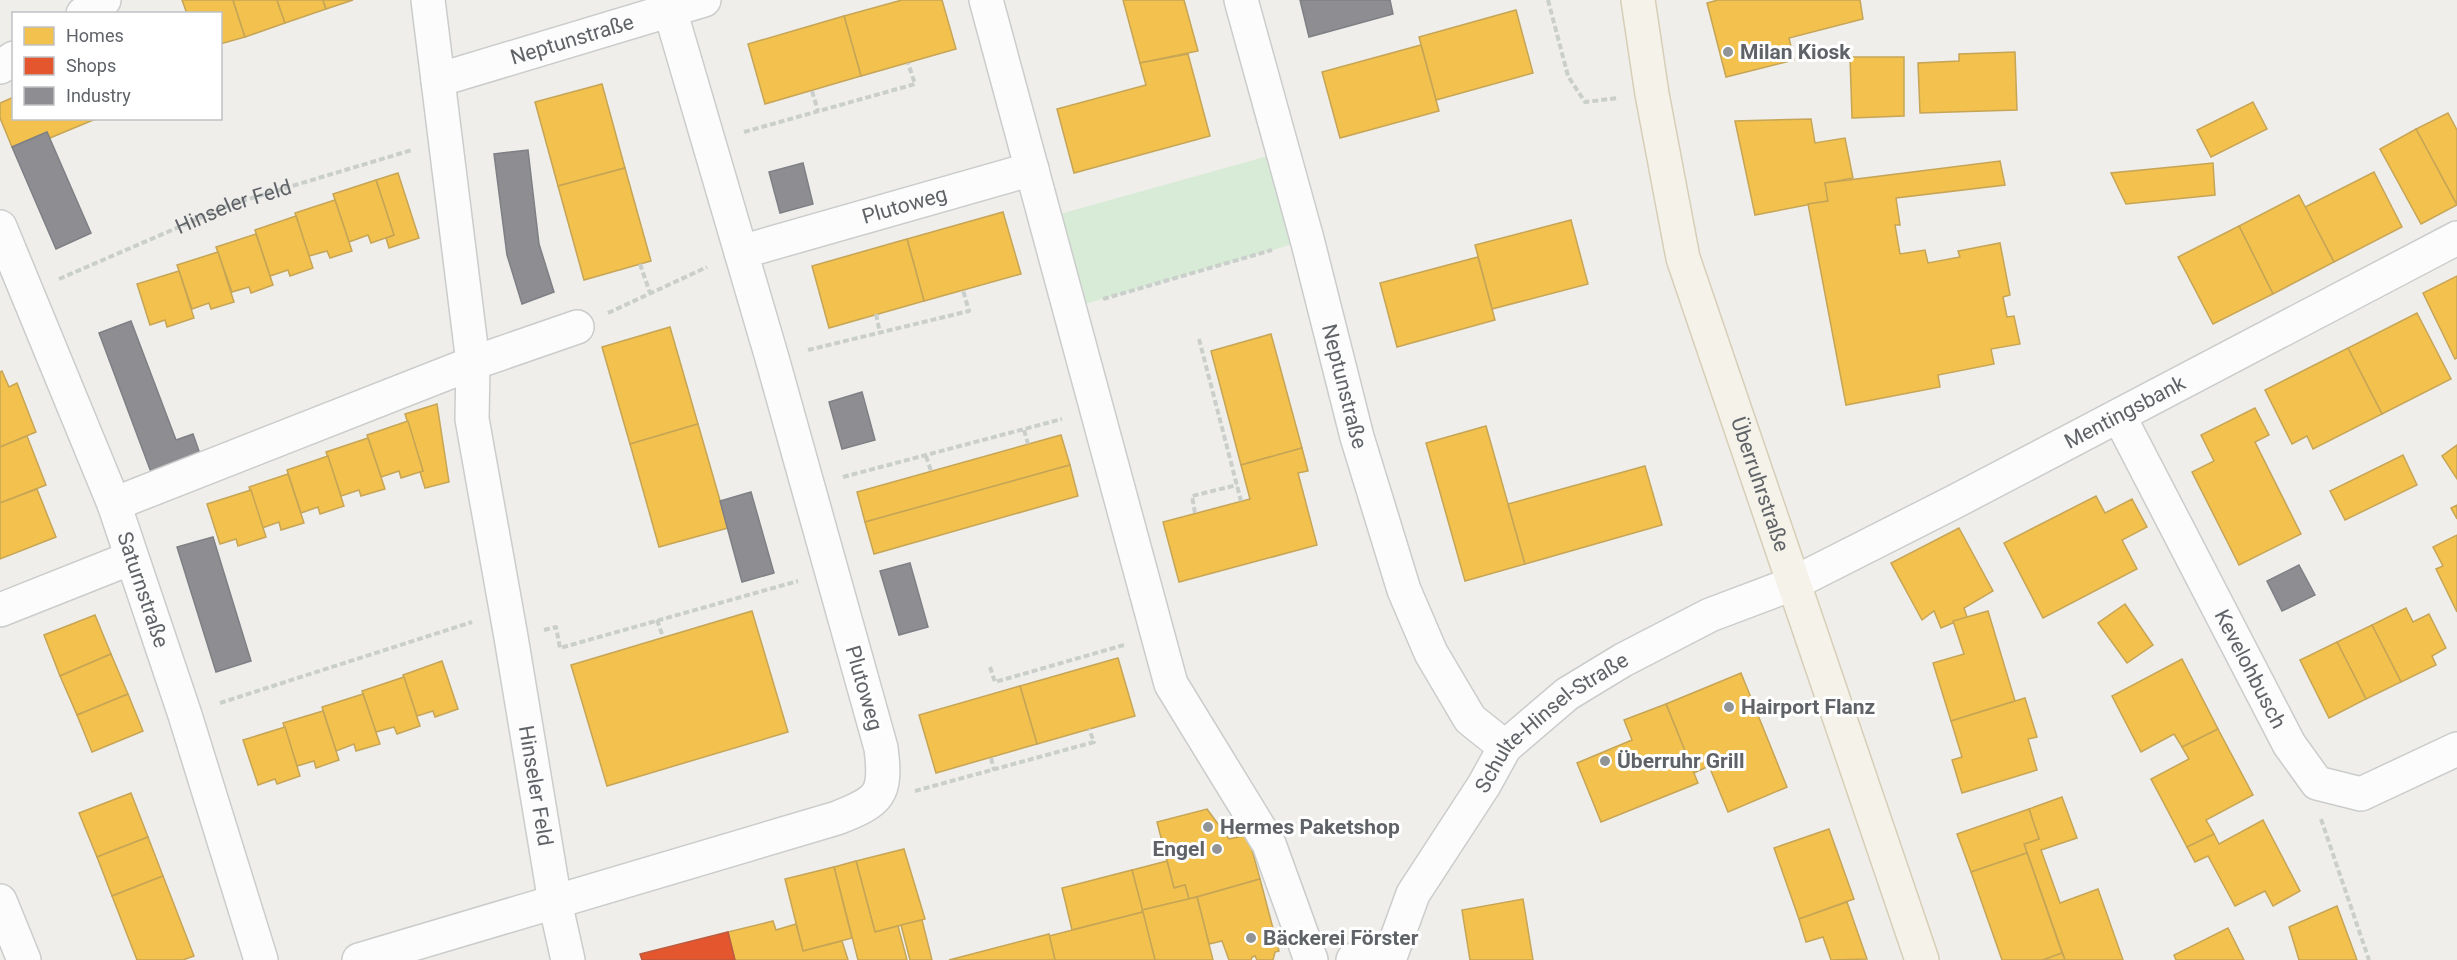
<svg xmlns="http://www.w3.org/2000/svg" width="2457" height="960" viewBox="0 0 2457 960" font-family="Roboto,sans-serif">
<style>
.green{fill:#d8ebd6}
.homes{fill:#f2c14e;stroke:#c6a556;stroke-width:1.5}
.shops{fill:#e4572e;stroke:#bc5b3f;stroke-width:1.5}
.industry{fill:#8d8d92;stroke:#7f8085;stroke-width:1.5}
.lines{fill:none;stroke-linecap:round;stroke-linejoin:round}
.minor-casing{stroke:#cbcccc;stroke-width:36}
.major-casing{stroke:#d7ceb8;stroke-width:36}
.path{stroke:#cacfcc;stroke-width:4;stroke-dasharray:6 3;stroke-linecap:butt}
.minor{stroke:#fdfcfc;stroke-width:33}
.major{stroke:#f4f2e9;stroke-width:33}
.poi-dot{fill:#919496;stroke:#fff;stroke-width:2}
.labels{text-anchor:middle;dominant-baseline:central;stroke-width:6;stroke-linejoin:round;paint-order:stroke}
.street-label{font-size:21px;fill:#5f6368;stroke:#fff}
.poi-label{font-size:21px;font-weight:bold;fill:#5f6368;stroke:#fff;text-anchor:start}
</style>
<rect width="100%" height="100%" fill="#efeeea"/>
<polygon class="green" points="1268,156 1293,244 1085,304 1060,214"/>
<g class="homes">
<polygon points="182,0 233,0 245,37 220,44 220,14 187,14"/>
<polygon points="233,0 277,0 285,23 245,37"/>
<polygon points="277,0 323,0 326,9 285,23"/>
<polygon points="323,0 353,0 326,9"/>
<polygon points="902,0 942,0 956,49 861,76 844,16"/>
<polygon points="1123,0 1184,0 1198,51 1140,63"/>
<polygon points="1718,0 1860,0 1863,19 1789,38 1794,60 1726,77 1707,3"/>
<polygon points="1516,10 1533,73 1436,100 1419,37"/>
<polygon points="844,16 861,76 765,104 748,44"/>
<polygon points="1421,45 1439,111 1340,138 1322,72"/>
<polygon points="2015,52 2017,110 1920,113 1918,63 1959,61 1959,54"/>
<polygon points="1188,54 1210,136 1074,173 1057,109 1146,85 1140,63"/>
<polygon points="1850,57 1904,57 1904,116 1852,118"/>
<polygon points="602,84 625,168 558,186 535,102"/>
<polygon points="14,97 14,118 98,118 50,138 47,132 12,147 0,118 0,103"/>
<polygon points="2253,102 2267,129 2211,157 2197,130"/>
<polygon points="2448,113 2457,130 2457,205 2416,129"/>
<polygon points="1811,119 1815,143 1845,138 1853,178 1825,183 1828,201 1755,215 1735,121"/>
<polygon points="2416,129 2457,205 2421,224 2380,149"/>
<polygon points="2000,161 2005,185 1896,198 1900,225 1895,225 1900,254 1925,250 1928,263 1960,257 1958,251 2000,243 2010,295 2003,297 2007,317 2014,316 2020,344 1991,349 1994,364 1938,375 1940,387 1846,405 1808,204 1828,201 1825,183"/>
<polygon points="2213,163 2215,195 2126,204 2111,173"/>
<polygon points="625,168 651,261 584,280 558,186"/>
<polygon points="2374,172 2402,227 2334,262 2305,207"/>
<polygon points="398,173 419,238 389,248 386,238 394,235 376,180"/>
<polygon points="376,180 394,235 371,243 368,235 349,242 333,194"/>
<polygon points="2299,195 2334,262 2273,294 2239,226"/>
<polygon points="335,200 352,251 330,258 327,251 309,256 295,213"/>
<polygon points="1003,212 1021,274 924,301 907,239"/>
<polygon points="296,216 313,268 290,276 288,270 270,276 255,230"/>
<polygon points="1571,220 1588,284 1492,309 1475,245"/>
<polygon points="2239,226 2273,294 2213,324 2178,257"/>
<polygon points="256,234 273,285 251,293 249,287 232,292 216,247"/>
<polygon points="907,239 924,301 829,328 812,266"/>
<polygon points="218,252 234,302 211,309 209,303 192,309 177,265"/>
<polygon points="1478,257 1495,320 1397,347 1380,283"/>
<polygon points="179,271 194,318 167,327 165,320 150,325 137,284"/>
<polygon points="2457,276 2457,358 2455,359 2423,293"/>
<polygon points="2417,313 2451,379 2382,414 2348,348"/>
<polygon points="670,327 698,424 630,444 602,347"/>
<polygon points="1271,334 1302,448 1241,465 1211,351"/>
<polygon points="2348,348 2382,414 2313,449 2307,436 2292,444 2265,390"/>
<polygon points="2,371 9,387 17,383 36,432 0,447 0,372"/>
<polygon points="437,404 449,482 425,488 420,472 423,471 405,414"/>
<polygon points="2255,408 2269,435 2255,442 2301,534 2239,565 2192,472 2214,461 2201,435"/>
<polygon points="408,421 423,471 401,478 399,471 381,477 367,435"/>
<polygon points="698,424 728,528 659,547 630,444"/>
<polygon points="1486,426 1525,564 1465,581 1426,443"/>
<polygon points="1061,435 1070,465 865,522 857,492"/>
<polygon points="27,436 46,485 0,503 0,447"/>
<polygon points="368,438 385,489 361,496 359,490 341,496 326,452"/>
<polygon points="2457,445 2457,479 2442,456"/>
<polygon points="1302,448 1308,471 1298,473 1317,545 1179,582 1163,522 1250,499 1241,465"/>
<polygon points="2403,455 2417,485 2345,520 2330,491"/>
<polygon points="328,456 344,506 320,514 318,507 301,513 287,470"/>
<polygon points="1070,465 1078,496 874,554 865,522"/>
<polygon points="1645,466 1662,525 1525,564 1508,504"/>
<polygon points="288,474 304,523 281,530 279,522 262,528 249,487"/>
<polygon points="37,489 56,537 0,559 0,503"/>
<polygon points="251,490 266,537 238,546 236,539 220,544 207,504"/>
<polygon points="2096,496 2105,513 2132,499 2147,527 2122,540 2137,569 2043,618 2004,543"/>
<polygon points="2457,505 2457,519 2451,508"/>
<polygon points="1959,528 1993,591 1964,608 1967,617 1941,628 1934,611 1922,620 1891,563"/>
<polygon points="2457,535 2457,612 2436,569 2443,566 2433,547"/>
<polygon points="2125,604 2153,645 2127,663 2098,623"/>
<polygon points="2406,608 2413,622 2429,614 2446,648 2432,656 2436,665 2401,682 2372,625"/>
<polygon points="752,611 788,732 607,786 571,665"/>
<polygon points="1988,611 2015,701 1951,721 1933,663 1964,654 1953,621"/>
<polygon points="95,615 111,654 60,676 44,635"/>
<polygon points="2372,625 2401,682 2366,699 2337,642"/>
<polygon points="2337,642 2366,699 2329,718 2300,660"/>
<polygon points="111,654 128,694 77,715 60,676"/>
<polygon points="1118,658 1135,716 1037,744 1020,686"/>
<polygon points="2182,659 2218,729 2182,747 2174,734 2141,752 2112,696"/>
<polygon points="442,661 458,709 435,717 433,711 417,716 403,675"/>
<polygon points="1741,673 1787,787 1728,812 1709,766 1694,773 1666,704"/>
<polygon points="404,677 420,726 397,734 394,727 376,732 362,691"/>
<polygon points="1020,686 1037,744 936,773 919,715"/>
<polygon points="128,694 143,731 92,752 77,715"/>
<polygon points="363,694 380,744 356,751 354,744 336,751 322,707"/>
<polygon points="2025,698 2037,737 2028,739 2037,770 1962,793 1952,760 1962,757 1951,721"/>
<polygon points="1666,704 1698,783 1601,822 1577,763 1632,740 1624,720"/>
<polygon points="323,711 339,760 316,768 314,761 297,766 283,723"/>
<polygon points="285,727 300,776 277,784 275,779 258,785 243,740"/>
<polygon points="2218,729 2253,795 2206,820 2214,834 2187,847 2151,779 2189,759 2182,747"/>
<polygon points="131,793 148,837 97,857 79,813"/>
<polygon points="2062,797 2077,838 2041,850 2060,903 2098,889 2123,960 2065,960 2024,844 2039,839 2029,809"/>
<polygon points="1207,809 1229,839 1248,835 1260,879 1189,899 1185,885 1174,888 1157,822"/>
<polygon points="2029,809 2039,839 2024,844 2027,853 1971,872 1957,834"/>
<polygon points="2263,820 2300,891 2273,906 2265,891 2235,906 2208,856 2195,862 2187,847 2214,834 2219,844"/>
<polygon points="1829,829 1854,899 1799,919 1774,848"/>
<polygon points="148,837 163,876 112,896 97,857"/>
<polygon points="904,849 925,919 875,932 856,861"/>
<polygon points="2027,853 2062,953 2043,960 2002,960 1971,872"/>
<polygon points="856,861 875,932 898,926 907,960 858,960 834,867"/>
<polygon points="1167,861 1174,888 1185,885 1189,899 1142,910 1132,870"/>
<polygon points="834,867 852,938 803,951 785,879"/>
<polygon points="1132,870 1143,912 1072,930 1062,888"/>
<polygon points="163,876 194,956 183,960 137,960 112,896"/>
<polygon points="1260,879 1279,951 1275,952 1273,960 1257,960 1255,956 1252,957 1251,960 1229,960 1222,941 1209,944 1197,897"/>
<polygon points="1197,897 1213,960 1155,960 1142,910"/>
<polygon points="1523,899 1533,960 1470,960 1462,910"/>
<polygon points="1847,902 1867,959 1831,960 1823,937 1806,942 1799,919"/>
<polygon points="2337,906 2357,960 2299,960 2289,927"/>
<polygon points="1143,912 1155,960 1055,960 1049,936"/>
<polygon points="922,920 932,960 910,960 901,925"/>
<polygon points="773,921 776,930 796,924 803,951 842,941 848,960 735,960 728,932"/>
<polygon points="2228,928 2244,960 2176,960 2174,955"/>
<polygon points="1049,934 1055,960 949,960"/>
<polygon points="2062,953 2065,960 2043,960"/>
</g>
<polygon class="shops" points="728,932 735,960 642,960 640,954"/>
<g class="industry">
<polygon points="1300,0 1390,0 1393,14 1309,37"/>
<polygon points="47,132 91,233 56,249 12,147"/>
<polygon points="528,150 539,244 554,292 522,304 507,255 494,154"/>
<polygon points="803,163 813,204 780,213 769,172"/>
<polygon points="131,321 176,440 193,434 200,454 151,472 99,333"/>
<polygon points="862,392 875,440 842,449 829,402"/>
<polygon points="751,492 774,573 742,582 720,501"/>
<polygon points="213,537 251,661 216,672 177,547"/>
<polygon points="910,563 928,627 899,635 880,571"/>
<polygon points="2299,565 2315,595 2282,611 2267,581"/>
</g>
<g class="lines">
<defs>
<g id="minor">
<path id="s2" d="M428 0 473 363 472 419 511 637 555 902 568 960"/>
<polyline points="986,0 1171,684 1269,844 1311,960"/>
<path id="s3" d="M1241 0 1307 239 1357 437 1404 590 1431 653 1470 719 1505 747"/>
<polyline points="83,14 104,0"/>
<polyline points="0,67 14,58"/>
<path id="s4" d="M438 80 704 0"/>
<path id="s5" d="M0 227 114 504 185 715 261 960"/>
<path id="s6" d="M741 252 1032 169"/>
<path id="s7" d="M2119 416 2289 744 2317 783 2361 794 2457 749"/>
<polyline points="114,504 473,363 577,327"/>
<polyline points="0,610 131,558"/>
<polyline points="0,901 24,960"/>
<path d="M359 960 837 818C880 801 887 795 881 748L772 358 670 10"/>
<polyline points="1353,960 1392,948"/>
<path id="s8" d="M1389 960 1413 894 1484 785 1505 747 1567 694 1623 660 1710 615 1792 584 1954 502 2457 238"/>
</g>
<g id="major">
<path id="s9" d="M1638 0 1652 94 1683 258 1922 960"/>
</g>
</defs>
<use href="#minor" class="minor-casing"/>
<use href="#major" class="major-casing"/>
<g class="path">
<polyline points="1548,0 1568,76 1585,102 1618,98"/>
<polyline points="812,91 818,111"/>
<polyline points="744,132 915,84 908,63"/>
<polyline points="640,264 650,293"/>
<path id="s1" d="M59 279 232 204 412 150"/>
<polyline points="1103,299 1272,250"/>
<polyline points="608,313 707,267"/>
<polyline points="876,314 880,333"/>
<polyline points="1199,339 1241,501"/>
<polyline points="808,350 969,311 963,290"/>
<polyline points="1024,430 1028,444"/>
<polyline points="926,456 931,471"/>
<polyline points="843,477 1062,419"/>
<polyline points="1195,513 1192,496 1237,485"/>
<polyline points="657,620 663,637"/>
<polyline points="544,630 556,627 560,648 798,581"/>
<polyline points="990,667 995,682 1124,645"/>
<polyline points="220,703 472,622"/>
<polyline points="991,758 994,770"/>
<polyline points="915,791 1094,742 1089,729"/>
<polyline points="2321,819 2369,960"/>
</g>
<use href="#minor" class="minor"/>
<use href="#major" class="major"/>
</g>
<g class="poi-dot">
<circle cx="1728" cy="52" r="6"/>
<circle cx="1729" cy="707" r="6"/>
<circle cx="1605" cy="761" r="6"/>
<circle cx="1208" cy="827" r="6"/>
<circle cx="1217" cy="849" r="6"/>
<circle cx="1251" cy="938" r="6"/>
</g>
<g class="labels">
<g class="street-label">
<text stroke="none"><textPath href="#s4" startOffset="140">Neptunstraße</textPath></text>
<text stroke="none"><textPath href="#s6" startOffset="170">Plutoweg</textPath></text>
<text stroke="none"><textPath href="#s1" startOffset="189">Hinseler Feld</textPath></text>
<text stroke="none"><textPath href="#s3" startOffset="400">Neptunstraße</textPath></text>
<text stroke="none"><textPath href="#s8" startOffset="951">Mentingsbank</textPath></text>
<text stroke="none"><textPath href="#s9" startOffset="501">Überruhrstraße</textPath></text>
<text stroke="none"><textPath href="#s5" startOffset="390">Saturnstraße</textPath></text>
<text stroke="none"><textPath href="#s7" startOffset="285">Kevelohbusch</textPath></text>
<text transform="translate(864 688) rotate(74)">Plutoweg</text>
<text stroke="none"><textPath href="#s8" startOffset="294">Schulte-Hinsel-Straße</textPath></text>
<text stroke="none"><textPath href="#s2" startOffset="794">Hinseler Feld</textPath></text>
</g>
<g class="poi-label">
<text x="1740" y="52">Milan Kiosk</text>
<text x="1741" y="707">Hairport Flanz</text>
<text x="1617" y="761">Überruhr Grill</text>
<text x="1220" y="827">Hermes Paketshop</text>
<text x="1205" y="849" text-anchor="end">Engel</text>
<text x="1263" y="938">Bäckerei Förster</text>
</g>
</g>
<rect x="12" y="12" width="210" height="108" fill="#ffffff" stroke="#bfc1c3" stroke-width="1.5"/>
<rect x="24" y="27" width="30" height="18" fill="#f2c14e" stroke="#bfc1c3" stroke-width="1.5"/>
<text x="66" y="42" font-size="18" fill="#5f6368">Homes</text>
<rect x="24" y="57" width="30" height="18" fill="#e4572e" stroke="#bfc1c3" stroke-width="1.5"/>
<text x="66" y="72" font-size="18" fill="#5f6368">Shops</text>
<rect x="24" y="87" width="30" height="18" fill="#8d8d92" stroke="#bfc1c3" stroke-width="1.5"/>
<text x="66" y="102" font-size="18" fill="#5f6368">Industry</text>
</svg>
